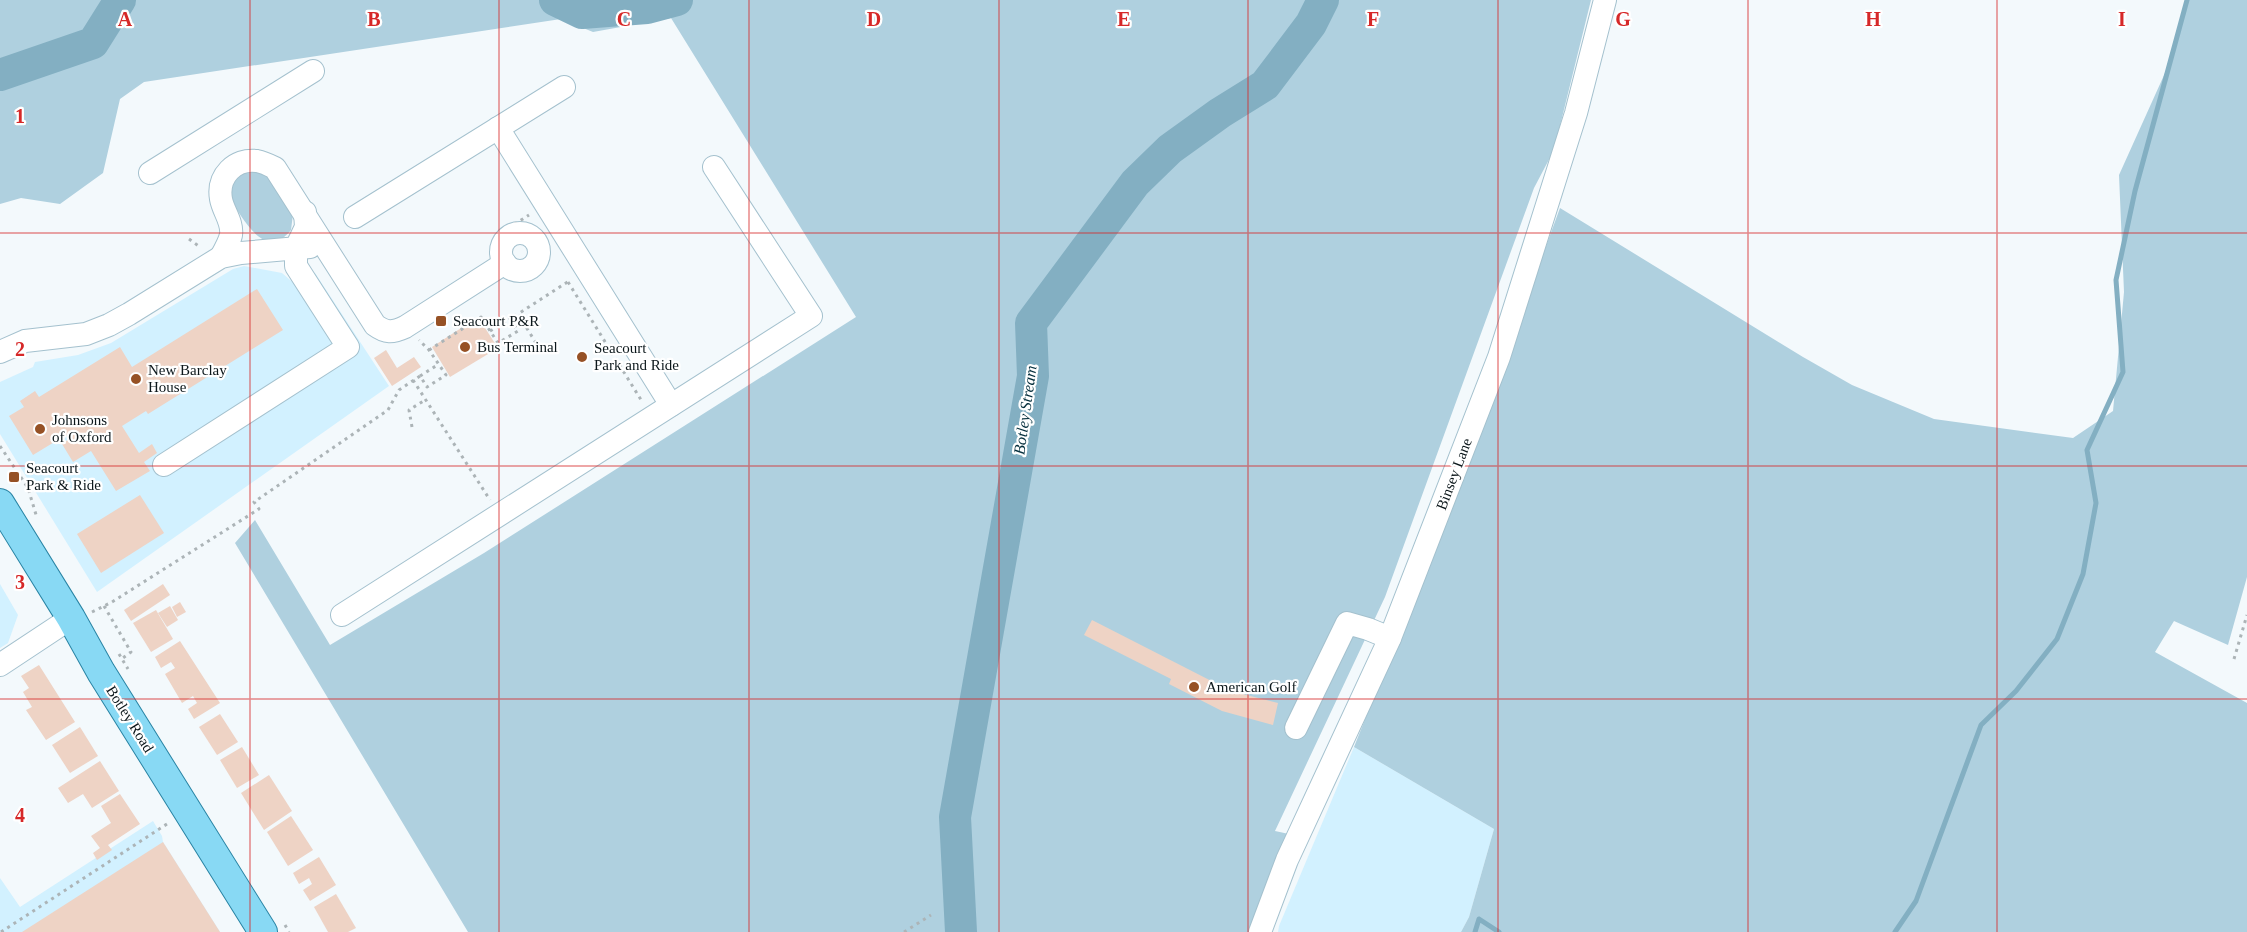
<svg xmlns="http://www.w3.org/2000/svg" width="2247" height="932" viewBox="0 0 2247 932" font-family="Georgia,serif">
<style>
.built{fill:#d2f1ff}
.green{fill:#afd0df}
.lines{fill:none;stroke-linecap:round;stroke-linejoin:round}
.stream{stroke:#83afc2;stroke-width:5}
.river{stroke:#83afc2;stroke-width:32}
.building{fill:#eed3c5}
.minor-casing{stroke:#a4c1ce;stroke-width:24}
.major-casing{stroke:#2984a4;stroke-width:30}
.path{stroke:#acb4b7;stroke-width:3;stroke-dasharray:3 4.5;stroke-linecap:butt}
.minor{stroke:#fff;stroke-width:22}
.major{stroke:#88d9f4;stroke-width:28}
.grid{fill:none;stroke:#d62828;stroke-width:1.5;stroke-opacity:0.55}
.poi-dot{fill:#965125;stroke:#fff;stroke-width:2}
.labels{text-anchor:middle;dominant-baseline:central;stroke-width:4.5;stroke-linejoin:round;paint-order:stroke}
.poi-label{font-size:15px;fill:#0c171b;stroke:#fff;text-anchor:start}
.street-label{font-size:15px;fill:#0c171b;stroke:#fff}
.water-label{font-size:16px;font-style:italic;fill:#052f3d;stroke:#fff}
.grid-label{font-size:20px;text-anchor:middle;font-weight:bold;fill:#d62828;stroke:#fff;stroke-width:4.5;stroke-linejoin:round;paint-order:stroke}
</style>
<rect width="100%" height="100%" fill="#f3f9fc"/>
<g class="built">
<polygon points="244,266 282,273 296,285 315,273 389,386 97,592 0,434 0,382 33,367 35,362 78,355 111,343 233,269"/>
<polygon points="0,584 18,615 8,643 0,648"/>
<polygon points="1354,747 1494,829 1469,917 1461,932 1278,932 1279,926"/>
<polygon points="153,821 162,836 163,842 220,932 0,932 0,878 20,907"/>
</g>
<g class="green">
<polygon points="0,0 1591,0 1554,150 1534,188 1385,597 1275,831 1289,834 1256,932 468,932 235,543 255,520 330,645 484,553 856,317 671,18 593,32 561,19 144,82 120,99 103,173 60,204 21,198 0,204"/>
<polygon points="2186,0 2247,0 2247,577 2228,645 2174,621 2155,652 2247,703 2247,932 1461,932 1469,917 1494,829 1354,747 1452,502 1560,208 1803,357 1852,385 1934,419 2073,438 2113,411 2124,292 2119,175 2174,53"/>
<path d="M240 171 266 172 293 214 291 230C271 255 254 235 241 216 235 206 226 195 231 182 232 178 237 174 240 171Z"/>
</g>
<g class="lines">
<g class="stream">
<polyline points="1475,932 1479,919 1499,932"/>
<polyline points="1895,932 1916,901 1981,725 2016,691 2057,639 2083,574 2096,503 2087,450 2123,372 2116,280 2135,191 2187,0"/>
</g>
<g class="river">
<polyline points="555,0 582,13 647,8 677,0"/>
<polyline points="0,75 93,43 120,0"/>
<polyline points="961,932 955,817 1033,376 1031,323 1135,183 1170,149 1220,113 1265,85 1311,24 1323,0"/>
</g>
</g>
<g class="building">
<polygon points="257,289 283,330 148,414 146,411 122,426 139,453 152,444 157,453 144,462 150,471 116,491 91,451 73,462 62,444 69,439 66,435 33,455 9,416 24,407 20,401 35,391 39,397 120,347 132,367"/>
<polygon points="478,317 498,348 450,377 432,347"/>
<polygon points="386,350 397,368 414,357 421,367 392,386 374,358"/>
<polygon points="140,495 164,533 101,573 77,534"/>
<polygon points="163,584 170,595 131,621 124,610"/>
<polygon points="180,602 186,612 177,617 172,607"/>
<polygon points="170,606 178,620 167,627 158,613"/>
<polygon points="156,610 173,639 151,652 133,623"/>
<polygon points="1092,620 1231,691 1278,703 1273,725 1222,711 1169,684 1171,679 1084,635"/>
<polygon points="180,641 220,703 194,719 188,709 197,703 193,696 182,703 165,674 175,668 171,662 161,668 155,657"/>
<polygon points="39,665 75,722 46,740 26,710 32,707 23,692 29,688 21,676"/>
<polygon points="220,714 238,742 217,755 199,727"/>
<polygon points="80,727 98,756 70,773 52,745"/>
<polygon points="242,747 259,775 237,788 220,760"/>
<polygon points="100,761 119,791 92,808 83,794 68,803 58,788"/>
<polygon points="269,775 292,811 264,830 241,793"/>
<polygon points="120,794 140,824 108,845 112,850 97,860 93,853 100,848 91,836 111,823 101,806"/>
<polygon points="291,816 313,850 288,866 267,832"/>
<polygon points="163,842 220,932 22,932"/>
<polygon points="319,857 336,885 310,901 303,890 312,884 309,878 299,884 293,873"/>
<polygon points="336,894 356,928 348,932 328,932 314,907"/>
</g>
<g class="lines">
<defs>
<g id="minor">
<polyline points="498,128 671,405"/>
<polyline points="150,173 313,71"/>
<polyline points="355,217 564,87"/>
<circle cx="520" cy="252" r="19"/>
<path d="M221 257C225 250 229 243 231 235 233 222 223 211 221 199 217 176 235 158 257 161 263 162 269 165 275 168L375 325C386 333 392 333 405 327L505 263"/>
<polyline points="0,352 25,341 86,334 109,325 129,314 221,257 241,253 310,247"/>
<polyline points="164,465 348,347 296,266 296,248 306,227 305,212"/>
<polyline points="342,615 811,316 714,167"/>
<polyline points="0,665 71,618"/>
<polyline points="1296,728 1347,623 1368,629 1390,638"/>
<polyline points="1260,932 1287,860 1390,638 1499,357 1576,113 1605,0"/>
</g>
<polyline id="major" points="0,503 71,618 101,672 263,932"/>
</defs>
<use href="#minor" class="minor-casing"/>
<use href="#major" class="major-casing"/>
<g class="path">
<polyline points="517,232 515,224 529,215"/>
<polyline points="189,239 200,247"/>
<polyline points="568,282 643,403"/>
<polyline points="490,331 510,319"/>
<polyline points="536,343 518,314 569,281"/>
<polyline points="429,350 481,317 498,343 518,331 510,319 518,314"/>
<polyline points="420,376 439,364"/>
<polyline points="413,380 490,500"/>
<polyline points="412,427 409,410 425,400"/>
<polyline points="0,446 28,488 37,518"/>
<polyline points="104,606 131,652 120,660"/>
<polyline points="92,612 112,602 259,509 254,502 388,410 399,390 420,376 427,387 446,375 429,350 419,340"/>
<polyline points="119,654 128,669"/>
<polyline points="2234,659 2247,615"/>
<polyline points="285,925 289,932"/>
<polyline points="1,932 170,822"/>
<polyline points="904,932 931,915"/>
</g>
<use href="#minor" class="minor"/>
<use href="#major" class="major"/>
</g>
<path class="grid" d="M250 0V932M499 0V932M749 0V932M999 0V932M1248 0V932M1498 0V932M1748 0V932M1997 0V932M0 233H2247M0 466H2247M0 699H2247"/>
<g class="poi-dot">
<rect x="435" y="315" width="12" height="12" rx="3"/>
<circle cx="465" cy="347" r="6"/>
<circle cx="582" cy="357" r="6"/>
<circle cx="136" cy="379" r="6"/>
<circle cx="40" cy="429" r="6"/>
<rect x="8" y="471" width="12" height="12" rx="3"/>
<circle cx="1194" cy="687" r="6"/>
</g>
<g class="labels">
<g class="poi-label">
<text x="453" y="321">Seacourt P&amp;R</text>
<text x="477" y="347">Bus Terminal</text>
<text x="594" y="348">Seacourt<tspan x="594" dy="17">Park and Ride</tspan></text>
<text x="148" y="370">New Barclay<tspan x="148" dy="17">House</tspan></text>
<text x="52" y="420">Johnsons<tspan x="52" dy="17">of Oxford</tspan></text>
<text x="26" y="468">Seacourt<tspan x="26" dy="17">Park &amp; Ride</tspan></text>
<text x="1206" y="687">American Golf</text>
</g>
<g class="street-label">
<text transform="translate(1454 474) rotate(-69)">Binsey Lane</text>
<text transform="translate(130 719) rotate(58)">Botley Road</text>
</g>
<g class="water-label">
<text transform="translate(1025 410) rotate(-82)">Botley Stream</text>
</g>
</g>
<g class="grid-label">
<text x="125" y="26">A</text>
<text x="374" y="26">B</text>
<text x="624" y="26">C</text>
<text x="874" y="26">D</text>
<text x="1124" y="26">E</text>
<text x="1373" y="26">F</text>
<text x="1623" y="26">G</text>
<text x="1873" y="26">H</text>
<text x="2122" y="26">I</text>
<text x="20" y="123">1</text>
<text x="20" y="356">2</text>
<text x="20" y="589">3</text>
<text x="20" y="822">4</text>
</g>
</svg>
